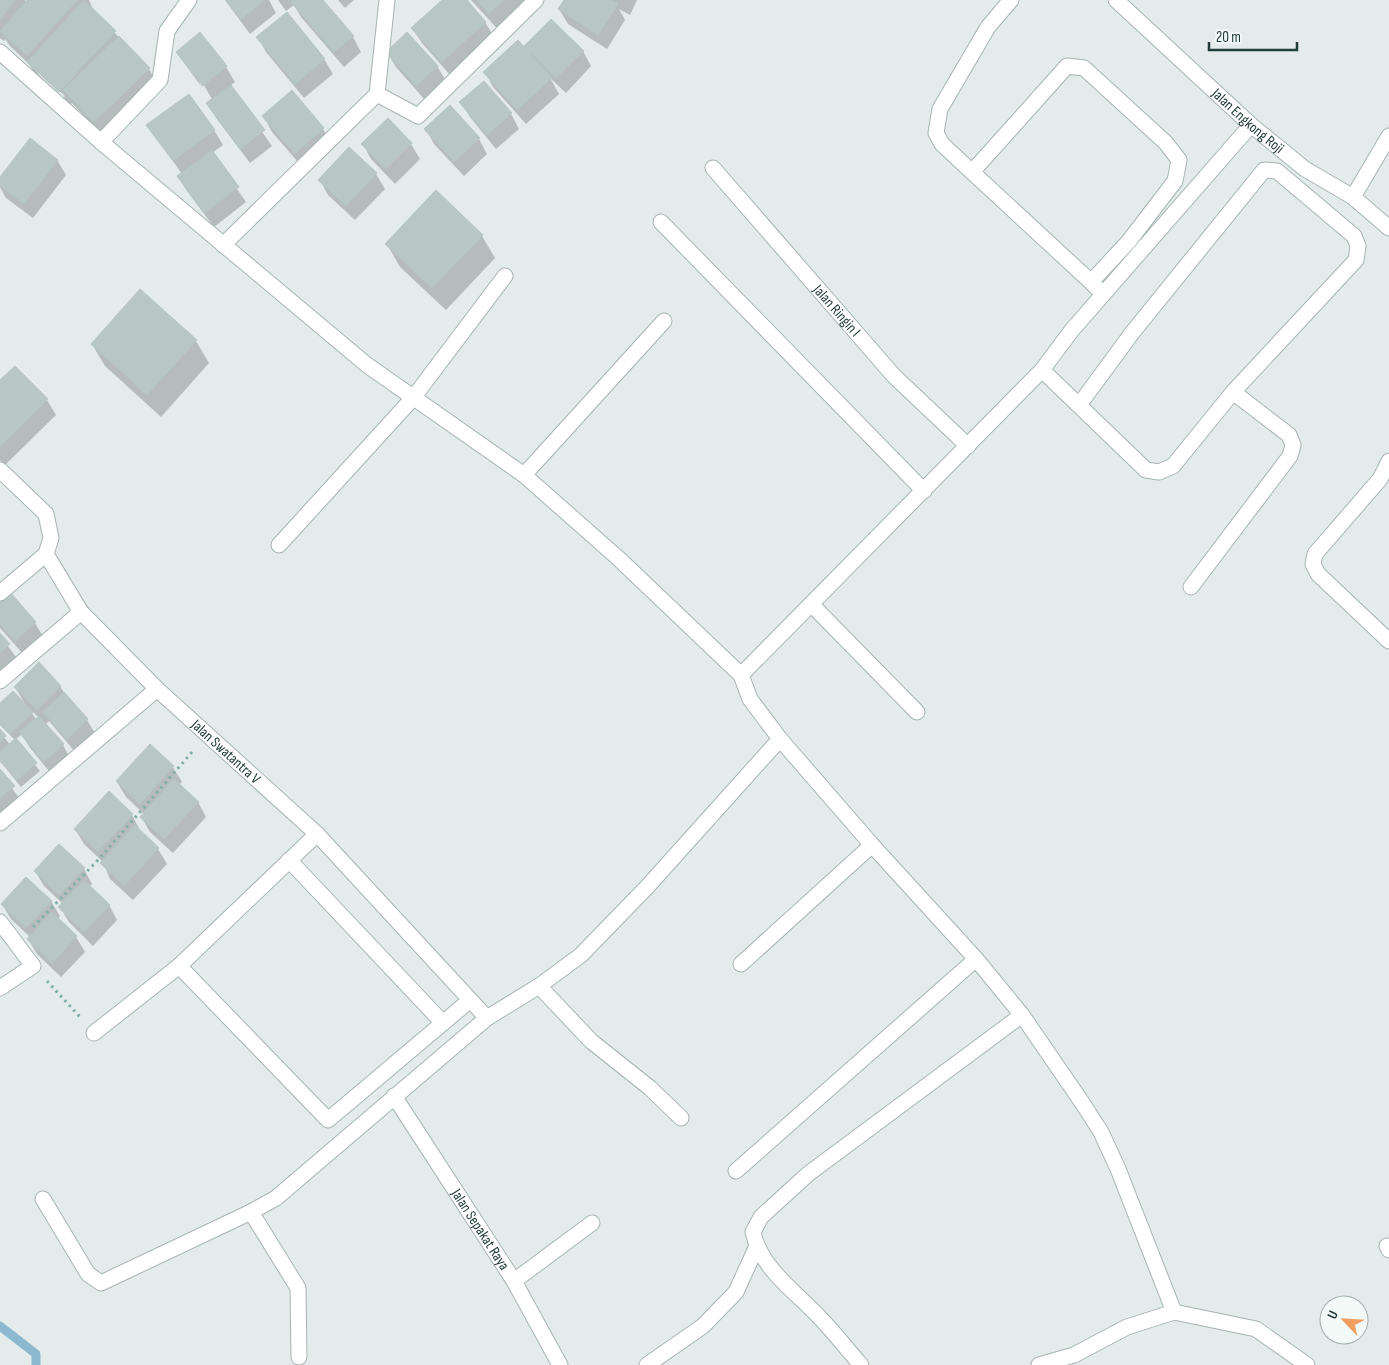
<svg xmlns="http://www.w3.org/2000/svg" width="1389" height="1365" viewBox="0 0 1389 1365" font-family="'Sofia Sans Condensed',sans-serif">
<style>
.shadow{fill:#0003;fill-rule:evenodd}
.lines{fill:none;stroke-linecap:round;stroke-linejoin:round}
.stream{stroke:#8cb8d0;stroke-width:9}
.building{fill:#b8c7c4;stroke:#b5c6c2}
.minor-casing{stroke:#a6b4b2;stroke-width:17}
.path{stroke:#84afaa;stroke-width:3;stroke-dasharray:2.5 4;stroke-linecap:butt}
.minor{stroke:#fff;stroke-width:15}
.labels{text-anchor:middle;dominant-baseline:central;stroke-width:4;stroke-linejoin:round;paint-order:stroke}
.street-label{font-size:15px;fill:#233d3b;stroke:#f3f9f7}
</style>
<rect width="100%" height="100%" fill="#e3ecea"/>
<g class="shadow">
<path d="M0 0H25L26 3 29 0H89L92 7 91 8 149 69 157 84 103 136 72 103 68 107 37 77 29 64 10 46 5 39 4 41 0 38ZM39 72 65 96 63 98 38 74Z"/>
<polygon points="225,0 269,0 276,13 250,34"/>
<polygon points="278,0 321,0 353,37 361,52 344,67 301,17 294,5 286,11"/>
<polygon points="338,0 354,0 345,8"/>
<polygon points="444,0 465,0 485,22 494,37 451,76 422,43 413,29"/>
<polygon points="471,0 541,0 503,35"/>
<polygon points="565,0 637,0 630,15 619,9 625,20 607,49 568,24 559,9"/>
<polygon points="200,34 226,67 235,82 230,86 272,146 250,163 216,118 208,103 213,101 201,80 199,82 203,89 177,53"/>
<polygon points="258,37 324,59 333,74 304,98 266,52"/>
<polygon points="526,46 583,51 591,66 566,93 550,78 559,94 526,124 493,87 485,72 531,55"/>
<polygon points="387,52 437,66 446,81 425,100 396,67"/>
<polygon points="292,92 323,129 332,144 304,169 272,132 264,117"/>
<polygon points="461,102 511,114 519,129 496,149 470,117"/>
<polygon points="388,120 411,144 420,159 395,184 371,159 363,144"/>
<polygon points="148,126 214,130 223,145 212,153 246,202 214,227 187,191 178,176 182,174"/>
<polygon points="426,129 479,139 487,154 464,176 434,144"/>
<polygon points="349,148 376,174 385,189 355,220 328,195 320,180"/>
<polygon points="57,160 66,175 33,218 6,198 0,187 0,179"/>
<polygon points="482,236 495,258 446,310 400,267 387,244"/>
<polygon points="196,341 209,363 161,417 105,366 92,344"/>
<polygon points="0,382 47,400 56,415 5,465 0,460"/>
<polygon points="10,594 35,623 44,638 24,655 0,628 0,602"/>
<polygon points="0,635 18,660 0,676"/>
<path d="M60 686 66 696 87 720 96 735 76 753 49 721 45 725 63 745 71 760 53 776 30 748 22 734 15 740 40 771 21 787 0 761V731L10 745 15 740 0 725V705L25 704 15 687ZM30 709 39 718 36 720Z"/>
<polygon points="173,767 182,782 179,785 198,802 206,817 173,853 150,832 141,817 144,814 126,797 117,782"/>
<polygon points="0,771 22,802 0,818"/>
<polygon points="132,815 140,830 139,831 158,849 167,864 133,900 110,879 103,862 84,844 75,829"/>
<polygon points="84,869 92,884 89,887 109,905 117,920 93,946 69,922 60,907 63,904 44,886 35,871"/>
<polygon points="51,901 60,916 57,919 76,937 85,952 61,977 37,954 28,939 30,937 11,919 2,904"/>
</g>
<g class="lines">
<polyline class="stream" points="0,1326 36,1354 36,1365"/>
</g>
<g class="building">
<polygon points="0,0 15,0 0,20"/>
<polygon points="27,0 77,0 27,56 0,31"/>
<polygon points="84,0 116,31 59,92 27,62"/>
<polygon points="226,0 265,0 241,19"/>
<polygon points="292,0 323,0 354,36 334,52 291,2"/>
<polygon points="442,0 467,0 486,22 442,62 411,28"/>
<polygon points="477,0 504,0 489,14"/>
<polygon points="564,0 611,0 618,4 598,35 558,9"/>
<polygon points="287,12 325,59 295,84 256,37"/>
<polygon points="551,19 584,51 556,78 524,46"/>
<polygon points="200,32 227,66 203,86 176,52"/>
<polygon points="407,32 438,66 416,86 386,52"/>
<polygon points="119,36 150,68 94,122 63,90"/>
<polygon points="518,40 552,78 517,110 483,72"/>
<polygon points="484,81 512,113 487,135 459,102"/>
<polygon points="231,85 265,130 240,149 206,103"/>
<polygon points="292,90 324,128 295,154 262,116"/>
<polygon points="189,94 215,130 173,161 146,125"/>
<polygon points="450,105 480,138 454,162 424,129"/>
<polygon points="388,118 412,143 386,169 361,144"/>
<polygon points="30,138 58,160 24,204 0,186 0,177"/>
<polygon points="349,147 377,173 346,206 318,180"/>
<polygon points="212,150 239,187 204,213 177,176"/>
<polygon points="436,190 483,235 432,288 385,244"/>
<polygon points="140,289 197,340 147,395 91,344"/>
<polygon points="15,366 48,399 0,447 0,380"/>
<polygon points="10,592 36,622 15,641 0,624 0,601"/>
<polygon points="0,633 10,644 0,653"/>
<polygon points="39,662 61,686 37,710 14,687"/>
<polygon points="13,691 33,712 10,734 0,723 0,703"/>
<polygon points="64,692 88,719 67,739 43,712"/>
<polygon points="39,716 64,744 43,762 19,732"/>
<polygon points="0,729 6,736 0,742"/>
<polygon points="16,738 37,763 17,780 0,761 0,752"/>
<polygon points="150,744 174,766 140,804 116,781"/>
<polygon points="0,769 15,786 0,798"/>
<polygon points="174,779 199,802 164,839 140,817"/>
<polygon points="109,791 133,814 98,852 74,829"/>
<polygon points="135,825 159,848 124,886 100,863"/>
<polygon points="59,844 85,868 59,895 34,871"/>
<polygon points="26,877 52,901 26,928 1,904"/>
<polygon points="84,880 110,905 84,932 58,907"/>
<polygon points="52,912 77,936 52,963 27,939"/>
</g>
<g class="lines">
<defs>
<g id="minor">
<path id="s1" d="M1116 0 1251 125 1305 169 1353 197 1389 228"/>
<polyline points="0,52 101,142 367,365 524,475 618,558 741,675 750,699 780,739 872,845 976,959 1022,1015 1081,1101 1101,1132 1118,1169 1174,1312"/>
<polyline points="377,94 418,116 536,0"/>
<polyline points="101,142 160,80 167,31 189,0"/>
<path id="s2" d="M713 168 894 376 968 446"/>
<polyline points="972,172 942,144 936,133 940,109 988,27 1011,0"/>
<polyline points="1353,197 1389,136"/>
<polyline points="661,222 924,491"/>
<polyline points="223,245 377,94 387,0"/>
<polyline points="1091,282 1129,241 1175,181 1179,160 1166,143 1084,68 1067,66 972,172 1091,282 1103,294"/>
<polyline points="1042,370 1146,470 1159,472 1173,466 1233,392 1356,260 1358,246 1354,236 1277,171 1264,170 1132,333 1079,405"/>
<polyline points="1389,461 1380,479 1315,554 1313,564 1318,574 1389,641"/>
<path id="s3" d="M0 470 46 514 51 538 46 554 81 612 157 689 317 834 487 1018"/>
<polyline points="524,475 664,321"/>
<polyline points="279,545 413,398 505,276"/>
<polyline points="1191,587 1290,456 1293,445 1289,435 1233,392"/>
<polyline points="0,593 46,554"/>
<polyline points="812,605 917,712"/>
<polyline points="741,675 1042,370 1072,330 1251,125"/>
<polyline points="0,681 81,612"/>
<polyline points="0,823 157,689"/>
<polyline points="289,860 443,1023"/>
<polyline points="0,922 33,966 0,988"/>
<polyline points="741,964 872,845"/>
<polyline points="179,966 328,1120 469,1001"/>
<polyline points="539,986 591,1041 650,1088 681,1118"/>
<polyline points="94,1033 179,966 317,834"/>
<path id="s4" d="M394 1096 514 1281 560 1365"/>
<polyline points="736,1171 976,959"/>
<polyline points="43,1199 88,1274 101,1283 251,1212 276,1198 487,1018 539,986 581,955 647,887 780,739"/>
<polyline points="251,1212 298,1288 299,1357"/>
<polyline points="1387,1246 1389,1250"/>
<polyline points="514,1281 592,1223"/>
<polyline points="647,1365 703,1326 736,1292 756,1248"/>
<path d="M861 1365C848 1350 836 1335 823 1321 798 1293 761 1270 753 1232L761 1217 808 1174 1022 1015"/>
<polyline points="1039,1365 1074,1355 1127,1327 1174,1312 1256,1329 1307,1365"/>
</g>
</defs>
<use href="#minor" class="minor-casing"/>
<g class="path">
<polyline points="33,927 99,859 193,751"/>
<polyline points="47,981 80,1017"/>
</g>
<use href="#minor" class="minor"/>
</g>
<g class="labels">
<g class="street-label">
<text stroke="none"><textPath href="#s1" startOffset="179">Jalan Engkong Roji</textPath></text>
<text stroke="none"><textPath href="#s2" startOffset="189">Jalan Ringin I</textPath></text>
<text stroke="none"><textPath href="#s3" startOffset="374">Jalan Swatantra V</textPath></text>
<text stroke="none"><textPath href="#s4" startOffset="159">Jalan Sepakat Raya</textPath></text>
</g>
</g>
<g transform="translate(1344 1320) rotate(295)"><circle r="24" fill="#f3f9f7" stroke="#a0aeac"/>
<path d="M0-4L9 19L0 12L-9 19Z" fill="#ef9e5f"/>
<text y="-8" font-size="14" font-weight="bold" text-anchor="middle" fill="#233d3b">U</text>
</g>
<path d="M1209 42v8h88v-8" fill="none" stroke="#233d3b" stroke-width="2.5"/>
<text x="1216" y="42" font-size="15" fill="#233d3b" stroke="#f3f9f7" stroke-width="4" paint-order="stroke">20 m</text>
</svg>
